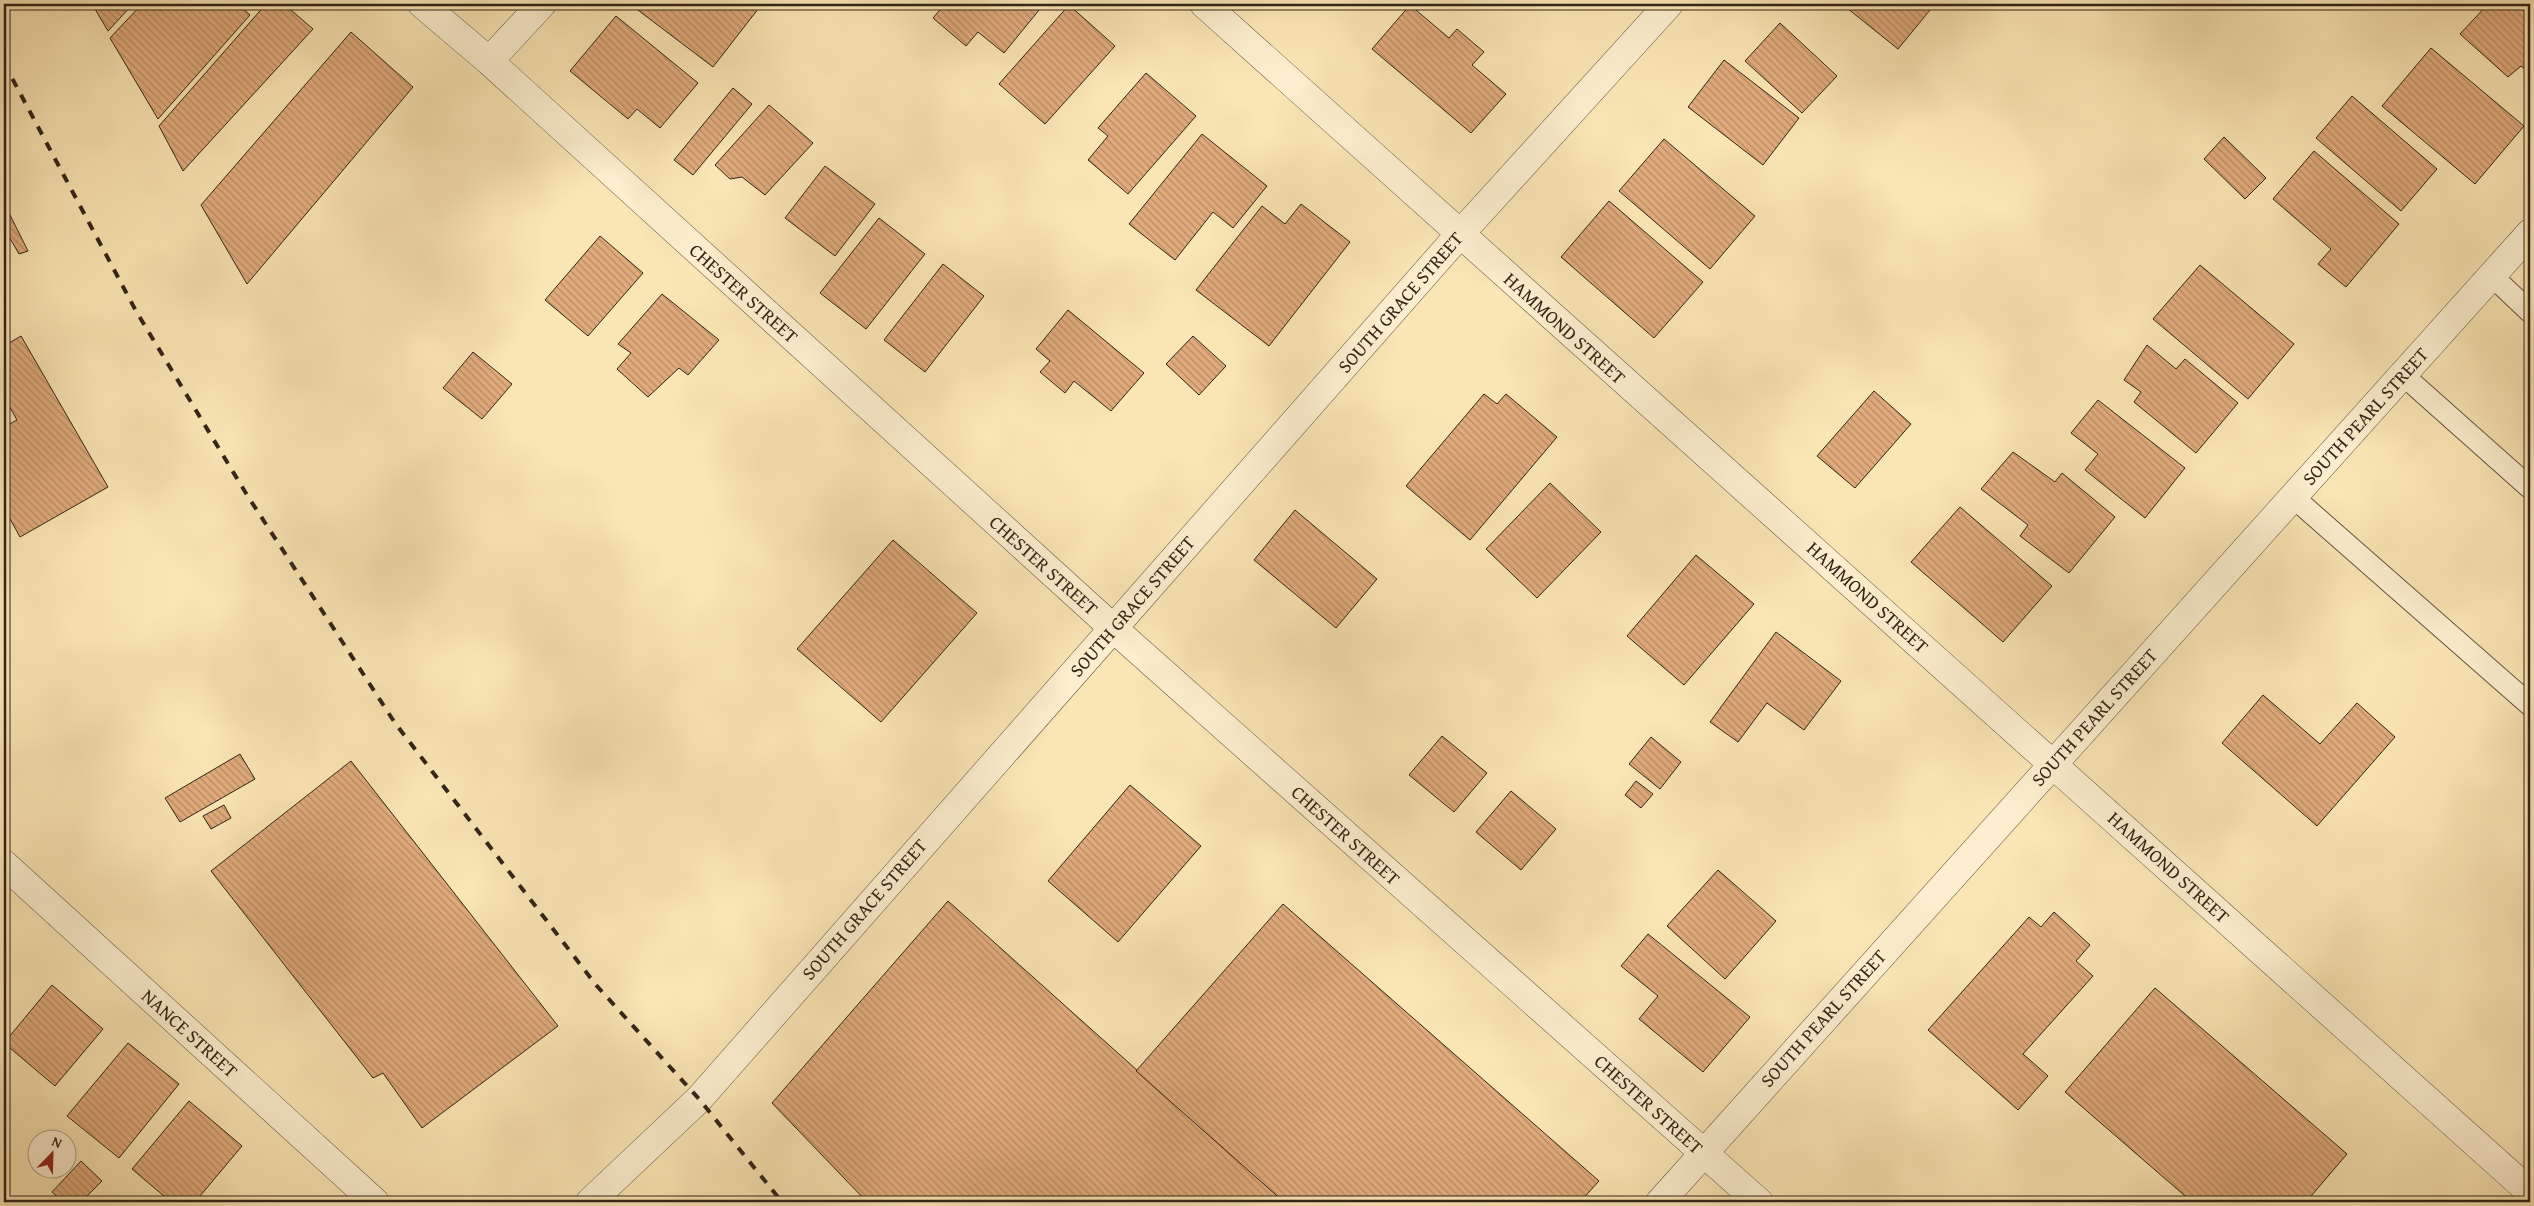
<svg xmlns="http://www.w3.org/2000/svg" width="2534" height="1206" viewBox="0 0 2534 1206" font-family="'Gentium Book Plus',serif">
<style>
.building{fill:url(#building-back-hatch);stroke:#312417}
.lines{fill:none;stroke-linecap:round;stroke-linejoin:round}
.service-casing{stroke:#63543e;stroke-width:23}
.minor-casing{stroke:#63543e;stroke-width:29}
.tertiary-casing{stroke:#63543e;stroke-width:29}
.service{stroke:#fceece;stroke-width:21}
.minor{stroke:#fceece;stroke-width:28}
.tertiary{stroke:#fceece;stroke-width:28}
.rail{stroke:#312417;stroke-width:4;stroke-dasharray:9 9;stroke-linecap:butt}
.labels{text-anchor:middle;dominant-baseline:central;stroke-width:4;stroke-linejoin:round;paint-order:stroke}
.street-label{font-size:19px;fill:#312417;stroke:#fceece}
</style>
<defs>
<pattern id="building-back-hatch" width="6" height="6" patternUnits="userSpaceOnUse" patternTransform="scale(1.25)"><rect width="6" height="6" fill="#e1ab7c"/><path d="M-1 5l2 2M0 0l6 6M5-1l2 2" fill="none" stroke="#b78b65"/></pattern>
</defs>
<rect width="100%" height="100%" fill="#fae5b4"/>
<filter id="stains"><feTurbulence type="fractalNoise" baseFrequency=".004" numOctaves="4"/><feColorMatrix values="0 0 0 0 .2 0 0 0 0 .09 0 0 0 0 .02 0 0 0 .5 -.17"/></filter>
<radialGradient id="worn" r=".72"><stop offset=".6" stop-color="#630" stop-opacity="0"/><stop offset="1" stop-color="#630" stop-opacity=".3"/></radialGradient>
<g class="building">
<polygon points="92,4 133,4 108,31"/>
<polygon points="142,4 238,4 250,15 158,119 110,38"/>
<polygon points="266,4 284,4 313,29 183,171 159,126"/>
<polygon points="630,4 762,4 713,67"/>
<polygon points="945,4 1044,4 1004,53 978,32 966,46 933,18"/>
<polygon points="1842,4 1935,4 1898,49"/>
<polygon points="2488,4 2530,4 2530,73 2521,66 2508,77 2460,34"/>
<polygon points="1069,5 1115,46 1045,124 999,84"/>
<polygon points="1410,5 1449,38 1457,29 1484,52 1472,65 1506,94 1471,133 1372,49"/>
<polygon points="616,16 698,83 660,128 637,109 628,119 570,71"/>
<polygon points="1780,23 1837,76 1802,113 1745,61"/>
<polygon points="351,32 413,87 247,284 201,205"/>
<polygon points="2431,48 2524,126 2475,184 2382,106"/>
<polygon points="1724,60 1799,118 1763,165 1688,107"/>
<polygon points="1146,73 1196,116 1128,194 1088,160 1108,136 1098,128"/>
<polygon points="733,88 752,104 693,175 674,160"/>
<polygon points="2352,96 2437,169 2401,211 2316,138"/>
<polygon points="769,105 813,143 765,195 742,177 730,179 715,165"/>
<polygon points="1202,134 1267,186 1233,228 1213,212 1175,260 1129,224"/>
<polygon points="2224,137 2266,178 2245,199 2204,159"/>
<polygon points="1664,139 1755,216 1710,269 1619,191"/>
<polygon points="2314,151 2399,224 2346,287 2318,264 2331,249 2273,199"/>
<polygon points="825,166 875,204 835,256 785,218"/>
<polygon points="1609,201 1703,282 1654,338 1561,257"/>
<polygon points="4,203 28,251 19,254 8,235 4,245"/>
<polygon points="1301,204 1350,242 1269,346 1196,290 1262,206 1285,224"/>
<polygon points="879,218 925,254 866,329 820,293"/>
<polygon points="600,236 643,273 588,336 545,300"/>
<polygon points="943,264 984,296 925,372 884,340"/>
<polygon points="2200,265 2294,344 2248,399 2153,319"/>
<polygon points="662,294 719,340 688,375 679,368 648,397 617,369 631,353 618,344"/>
<polygon points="1068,310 1144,373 1111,411 1074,381 1065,393 1040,372 1050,361 1036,349"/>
<polygon points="21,336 108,487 20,537 4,508 4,427 17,420 4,397 4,346"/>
<polygon points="1193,336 1226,366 1199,395 1166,364"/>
<polygon points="2147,345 2176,369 2185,359 2238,403 2196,453 2134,402 2141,392 2124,380"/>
<polygon points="473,352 512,384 482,419 443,388"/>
<polygon points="1874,391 1911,424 1855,488 1817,456"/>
<polygon points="1484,394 1497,404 1506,394 1557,437 1470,540 1406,486"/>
<polygon points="2098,400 2185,468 2145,518 2085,470 2098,454 2071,433"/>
<polygon points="2013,452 2055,482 2062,473 2115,517 2069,573 2020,536 2028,525 1981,489"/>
<polygon points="1550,483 1601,532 1537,598 1486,549"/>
<polygon points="1960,507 2052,586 2003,642 1911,562"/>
<polygon points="1295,510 1377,579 1336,628 1254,560"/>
<polygon points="893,540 977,613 881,722 797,649"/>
<polygon points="1696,555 1754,604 1684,685 1627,636"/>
<polygon points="1776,632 1841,681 1804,730 1767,703 1738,742 1710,722"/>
<polygon points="2263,695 2320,744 2357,703 2395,737 2317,826 2222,743"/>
<polygon points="1442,736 1487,773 1454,812 1409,775"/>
<polygon points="1651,737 1681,762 1660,789 1629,764"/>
<polygon points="240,754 255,779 180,822 165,798"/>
<polygon points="351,761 558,1026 422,1128 383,1073 373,1078 211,871"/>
<polygon points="1636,781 1653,794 1641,808 1625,795"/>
<polygon points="1130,785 1201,846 1118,942 1048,881"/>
<polygon points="1511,791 1556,829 1521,870 1476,832"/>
<polygon points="224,805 231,818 211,829 203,816"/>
<polygon points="1718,870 1776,921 1725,979 1667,926"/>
<polygon points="948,901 1281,1199 1278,1202 867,1202 772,1103"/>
<polygon points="1283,904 1599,1181 1580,1202 1284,1202 1136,1071"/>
<polygon points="2054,912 2090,945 2076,961 2093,976 2023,1054 2048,1076 2018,1110 1928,1030 2029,917 2041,927"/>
<polygon points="1648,934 1750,1017 1703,1072 1639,1019 1658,996 1621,966"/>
<polygon points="52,985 103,1029 55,1086 4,1043"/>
<polygon points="2155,988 2347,1154 2306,1202 2192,1202 2065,1092"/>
<polygon points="128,1043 179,1084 119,1158 67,1116"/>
<polygon points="189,1101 242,1146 195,1202 171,1202 132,1169"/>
<polygon points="81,1161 102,1181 81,1202 63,1202 52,1192"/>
</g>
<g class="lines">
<defs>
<g id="service">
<polyline points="2492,276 2530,312"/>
<polyline points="2403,375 2530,488"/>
<polyline points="2293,497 2530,705"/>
</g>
<g id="minor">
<polyline points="422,4 489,61 1113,628 1759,1202"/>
<polyline points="489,61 542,4"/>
<polyline points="4,864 375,1202"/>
<polyline points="1660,1202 2530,233"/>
</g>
<g id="tertiary">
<polyline points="1204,4 2530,1192"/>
<polyline points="590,1202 699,1099 1460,234 1669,4"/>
</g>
</defs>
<use href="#service" class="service-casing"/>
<use href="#minor" class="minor-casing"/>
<use href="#tertiary" class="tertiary-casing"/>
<use href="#service" class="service"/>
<use href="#minor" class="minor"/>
<use href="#tertiary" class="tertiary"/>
<polyline class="rail" points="4,63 136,311 247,495 395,723 596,985 699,1099 782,1202"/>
</g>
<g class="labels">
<g class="street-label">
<text transform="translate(744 293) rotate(42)">CHESTER STREET</text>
<text transform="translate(1400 302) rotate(-49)">SOUTH GRACE STREET</text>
<text transform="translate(1565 328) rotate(42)">HAMMOND STREET</text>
<text transform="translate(2365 416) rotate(-48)">SOUTH PEARL STREET</text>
<text transform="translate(1044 565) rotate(42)">CHESTER STREET</text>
<text transform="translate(1868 597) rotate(42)">HAMMOND STREET</text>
<text transform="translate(1132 606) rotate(-49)">SOUTH GRACE STREET</text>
<text transform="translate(2094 717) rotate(-48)">SOUTH PEARL STREET</text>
<text transform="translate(1346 835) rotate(42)">CHESTER STREET</text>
<text transform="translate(2169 867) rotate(42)">HAMMOND STREET</text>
<text transform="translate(864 909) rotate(-49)">SOUTH GRACE STREET</text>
<text transform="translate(1823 1018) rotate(-48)">SOUTH PEARL STREET</text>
<text transform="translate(190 1033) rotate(42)">NANCE STREET</text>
<text transform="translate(1649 1104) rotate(42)">CHESTER STREET</text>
</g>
</g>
<rect width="2534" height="1206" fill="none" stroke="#fae5b4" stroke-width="20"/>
<rect x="5" y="5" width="2524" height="1196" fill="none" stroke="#312417" stroke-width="2.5"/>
<rect x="10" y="10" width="2514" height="1186" fill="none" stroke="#312417"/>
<g transform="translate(52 1154) rotate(23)"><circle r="24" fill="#fceece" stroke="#ab9d85"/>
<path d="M0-4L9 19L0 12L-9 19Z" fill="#8f2418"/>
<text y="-8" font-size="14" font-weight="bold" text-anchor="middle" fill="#312417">N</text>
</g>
<rect width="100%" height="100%" filter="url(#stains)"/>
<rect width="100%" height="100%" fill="url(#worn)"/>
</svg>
